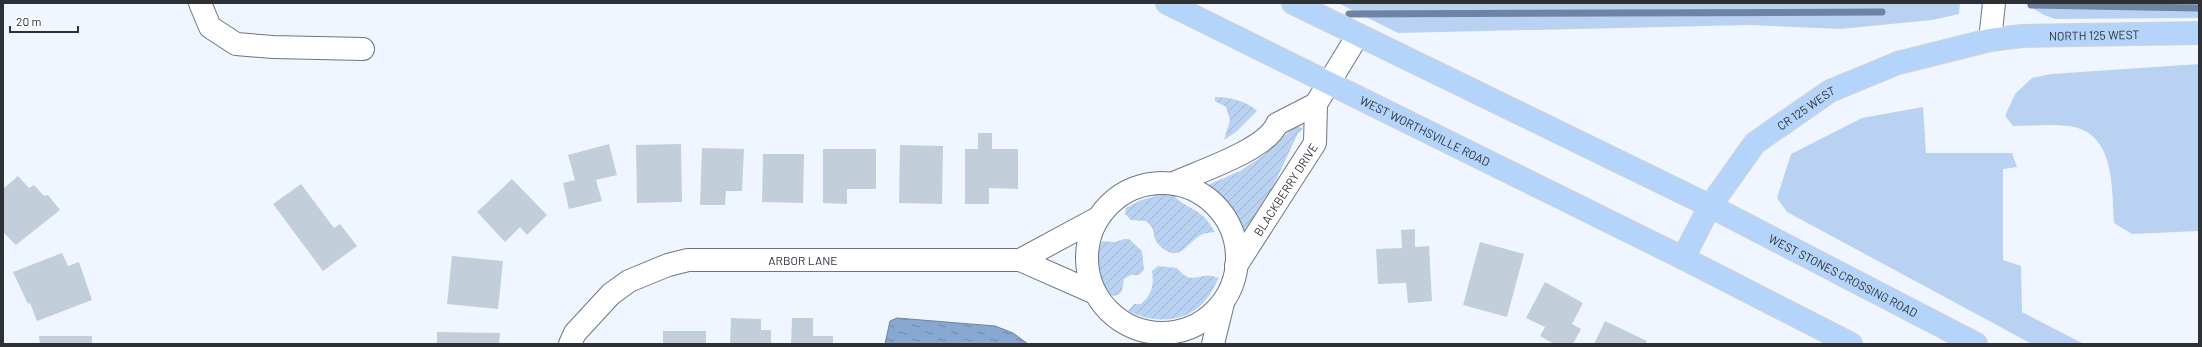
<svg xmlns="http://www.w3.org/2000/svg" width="2202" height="347" viewBox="0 0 2202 347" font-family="Barlow,sans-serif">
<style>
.grass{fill:#b9d2f2}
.garden{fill:url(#garden-furrows)}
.water{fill:url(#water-ripples);stroke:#6d84a2}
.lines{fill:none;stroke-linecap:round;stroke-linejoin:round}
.stream{stroke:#6d84a2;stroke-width:7}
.building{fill:#c3cedb}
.minor-casing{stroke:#6c7682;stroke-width:24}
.major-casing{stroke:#d1d2d3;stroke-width:24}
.minor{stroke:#fff;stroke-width:22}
.major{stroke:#b5d4fb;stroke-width:22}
.labels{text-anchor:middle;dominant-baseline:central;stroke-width:3.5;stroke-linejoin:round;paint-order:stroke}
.street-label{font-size:12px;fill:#2d3136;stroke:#fff}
</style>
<defs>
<pattern id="garden-furrows" width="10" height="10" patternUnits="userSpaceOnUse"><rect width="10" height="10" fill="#b9d2f2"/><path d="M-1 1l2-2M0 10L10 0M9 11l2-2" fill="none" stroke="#9fb5d0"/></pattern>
<pattern id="water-ripples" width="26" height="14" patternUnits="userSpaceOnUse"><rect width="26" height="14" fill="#88a8d1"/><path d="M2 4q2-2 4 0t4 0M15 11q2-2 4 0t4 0" fill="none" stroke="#7089aa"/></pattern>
</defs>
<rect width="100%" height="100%" fill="#f0f6ff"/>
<g class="grass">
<polygon points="1338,3 1960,3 1959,14 1932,20 1840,29 1749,25 1398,33"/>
<polygon points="2024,3 2199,3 2199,18 2055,19 2044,15"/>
<path d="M2199 64V231L2132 234 2114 223C2112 187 2115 131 2068 126 2050 124 2031 126 2013 126L2005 116 2015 94 2032 78 2051 74Z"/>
<polygon points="1923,107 1926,153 2012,153 2017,167 2003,169 2003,260 2021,266 2022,312 2084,344 2032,344 1787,212 1777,198 1791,154 1862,118"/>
</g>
<g class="garden">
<path d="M1215 97C1229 97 1247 101 1257 111L1236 132 1224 140 1230 120 1226 107 1215 101Z"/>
<polygon points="1296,125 1303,129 1298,133 1277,178 1247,235 1243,235 1239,225 1224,217 1223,200 1208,185 1240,171 1263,156"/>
<path d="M1165 183C1170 189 1175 198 1181 202 1199 213 1204 213 1215 232 1212 232 1207 233 1203 234 1187 241 1180 266 1159 245 1153 239 1155 234 1152 228 1151 226 1148 223 1146 221L1131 220 1125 214 1126 208 1141 200 1153 197Z"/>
<path d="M1124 239H1129L1142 251 1144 270 1139 275H1131L1124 279 1122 291 1118 295 1112 296C1099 281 1094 259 1102 241L1115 242Z"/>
<path d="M1158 266 1177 268C1193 288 1199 270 1219 278 1215 284 1213 291 1208 297 1189 324 1154 324 1128 311L1134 304H1141C1152 294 1154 286 1152 271Z"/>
</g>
<polygon class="water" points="897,318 995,326 1013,333 1028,344 885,344 890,321"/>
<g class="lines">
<g class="stream">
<polyline points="2031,5 2199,8"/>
<polyline points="1349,14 1882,12"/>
</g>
</g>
<g class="building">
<polygon points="978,133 992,133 992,149 1018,149 1018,189 989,188 989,204 965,204 965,149 978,149"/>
<polygon points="609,144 617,175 596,180 602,201 569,209 563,183 575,180 568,155"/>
<polygon points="681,144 682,202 637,203 636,145"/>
<polygon points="900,145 943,146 942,204 899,203"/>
<polygon points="702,148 744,149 742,191 726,191 725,205 700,205"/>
<polygon points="823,149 876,149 876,189 847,189 847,204 823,203"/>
<polygon points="763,154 804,154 803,203 762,202"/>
<polygon points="18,176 29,188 34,185 44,196 48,195 60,210 16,245 4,233 3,234 3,189"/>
<polygon points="512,179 547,215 527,235 520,227 505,242 477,212"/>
<polygon points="301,184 334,228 340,224 357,246 323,271 273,204"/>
<polygon points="1415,229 1415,247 1429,246 1432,301 1408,303 1406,283 1378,284 1376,249 1402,248 1401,230"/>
<polygon points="1480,242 1524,254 1507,317 1463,305"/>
<polygon points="62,253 68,266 79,262 92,300 37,321 30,303 28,304 13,272"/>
<polygon points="452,256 503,261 498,309 447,304"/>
<polygon points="1545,282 1583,303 1572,324 1581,329 1573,344 1554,344 1540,336 1545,327 1526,318"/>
<polygon points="731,318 761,319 761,330 771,330 771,344 730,344"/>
<polygon points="792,318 813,318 813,336 833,336 833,344 791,344"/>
<polygon points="1605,321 1647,341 1646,344 1594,344"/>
<rect x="663" y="331" width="43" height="13"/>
<polygon points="437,332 500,333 499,344 437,344"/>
<polygon points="39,336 92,336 92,344 40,344"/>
</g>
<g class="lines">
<defs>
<g id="minor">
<polyline points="200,3 210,27 236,44 273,47 363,49"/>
<polyline points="1990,40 1994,3"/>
<circle cx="1162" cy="258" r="75"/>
<path d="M1174 183C1200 171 1266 150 1277 124L1316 104"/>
<polyline points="1020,260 1098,218"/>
<path id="s1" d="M1236 266 1315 143 1316 104 1358 35"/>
<path id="s2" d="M570 344 575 333 611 294 629 281 668 265 688 260H1020L1095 293"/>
<polyline points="1213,344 1223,303"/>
</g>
<g id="major">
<path id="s3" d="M1167 3 1683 258 1851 344"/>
<path id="s4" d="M1293 3 1710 206 1976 344"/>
<path id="s5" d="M1683 258 1710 206 1755 143 1830 91 1898 63 1990 40 2022 36 2199 33"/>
</g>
</defs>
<use href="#minor" class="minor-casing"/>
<use href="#major" class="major-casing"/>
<use href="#minor" class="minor"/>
<use href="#major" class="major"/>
</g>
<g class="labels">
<g class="street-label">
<text stroke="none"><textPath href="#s5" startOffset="500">NORTH 125 WEST</textPath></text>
<text stroke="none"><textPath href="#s5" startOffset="198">CR 125 WEST</textPath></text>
<text stroke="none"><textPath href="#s3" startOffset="288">WEST WORTHSVILLE ROAD</textPath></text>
<text stroke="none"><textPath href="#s1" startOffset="91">BLACKBERRY DRIVE</textPath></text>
<text stroke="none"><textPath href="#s2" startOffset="265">ARBOR LANE</textPath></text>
<text stroke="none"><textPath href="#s4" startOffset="614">WEST STONES CROSSING ROAD</textPath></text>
</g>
</g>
<rect width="2202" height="347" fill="none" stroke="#2d3136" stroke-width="8"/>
<path d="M10 26v6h68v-6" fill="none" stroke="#2d3136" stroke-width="2"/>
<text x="16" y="26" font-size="12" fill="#2d3136" stroke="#ffffff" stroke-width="3" paint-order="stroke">20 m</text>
</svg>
